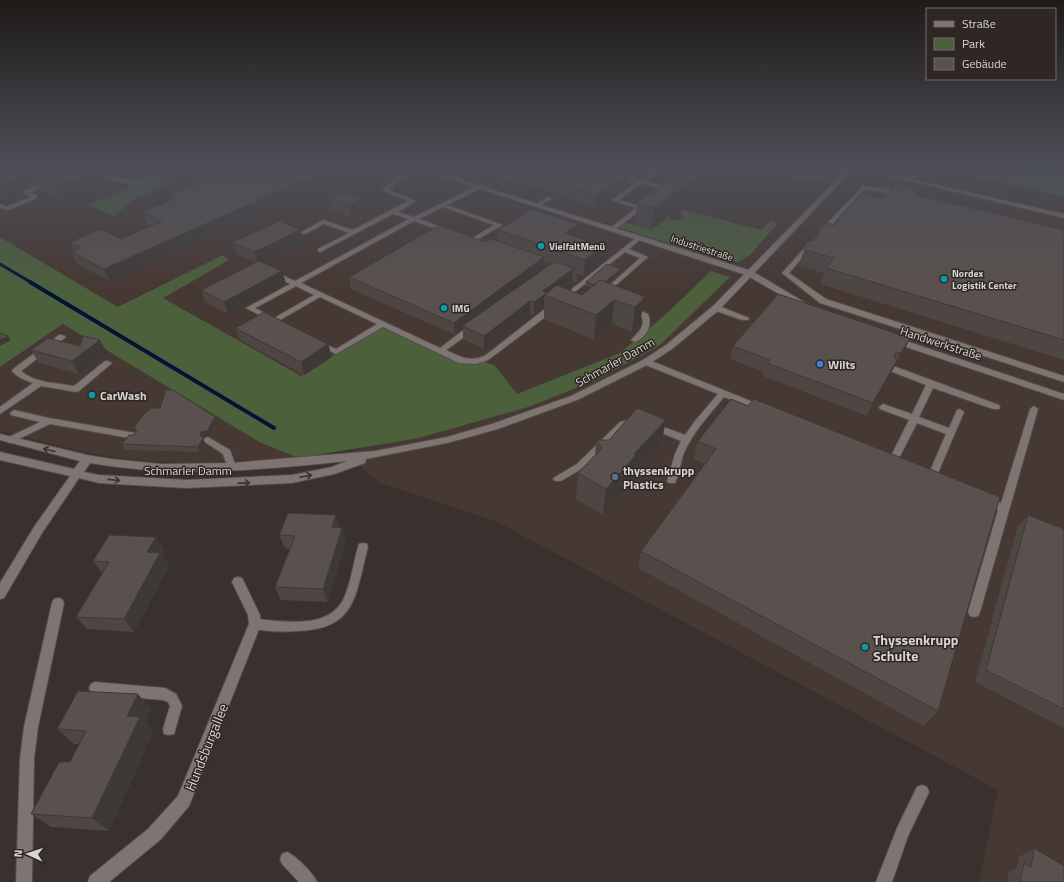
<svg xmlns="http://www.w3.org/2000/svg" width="1064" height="882" viewBox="0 0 1064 882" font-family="'Titillium Web',sans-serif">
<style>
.built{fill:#463833}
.green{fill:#4c603c}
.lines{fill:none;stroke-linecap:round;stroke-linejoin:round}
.stream-far1{stroke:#001438;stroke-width:3}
.stream{stroke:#001438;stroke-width:4}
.lane-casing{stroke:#534d4b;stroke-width:2}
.street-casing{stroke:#534d4b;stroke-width:2}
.secondary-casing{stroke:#534d4b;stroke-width:2}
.lane{fill:#7e7572;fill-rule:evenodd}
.street{fill:#7e7572;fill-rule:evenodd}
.secondary{fill:#7e7572;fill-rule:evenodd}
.wall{fill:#4d4643;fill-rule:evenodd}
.shaded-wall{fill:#3e3937}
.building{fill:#59514e;stroke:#3e3937}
.oneway{stroke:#3a3330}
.culture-dot{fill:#0f9aa8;stroke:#2e2724;stroke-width:1.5}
.shop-dot{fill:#3f7fe0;stroke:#2e2724;stroke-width:1.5}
.service-dot{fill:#5c6f8a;stroke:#2e2724;stroke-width:1.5}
.labels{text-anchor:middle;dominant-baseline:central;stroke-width:3;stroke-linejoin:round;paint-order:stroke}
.far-poi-label{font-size:10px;font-weight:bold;fill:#d9d4d2;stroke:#2e2724;text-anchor:start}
.far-street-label{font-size:10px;fill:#d9d4d2;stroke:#2e2724}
.street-label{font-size:12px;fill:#d9d4d2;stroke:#2e2724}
.poi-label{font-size:12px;font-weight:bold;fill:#d9d4d2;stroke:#2e2724;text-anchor:start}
.near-poi-label{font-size:14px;font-weight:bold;fill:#d9d4d2;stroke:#2e2724;text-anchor:start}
.near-street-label{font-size:14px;fill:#d9d4d2;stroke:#2e2724}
</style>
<rect width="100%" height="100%" fill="#38312e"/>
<g class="built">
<polygon points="0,168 938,168 1064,196 1064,882 979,882 998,790 495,521 380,483 363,469 353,450 293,420 118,307 0,237"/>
<polygon points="63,324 261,443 299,458 191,463 144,461 93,454 0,431 0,367"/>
</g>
<g class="green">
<polygon points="753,168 837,168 826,178 810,182"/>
<polygon points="932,168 1064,168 1064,197 1057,195"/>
<polygon points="159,175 172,183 165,187 135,198 114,216 88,205"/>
<polygon points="684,210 761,230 772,220 778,223 750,255 738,262 720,259 618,227 625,222 651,230 669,216 671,217 668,219 677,221 684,216 680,214"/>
<polygon points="0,237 118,307 223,255 229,260 163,298 301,376 382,324 462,361 483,361 495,366 517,394 620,353 665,315 711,271 730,277 660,345 594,381 528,407 419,438 299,458 261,443 63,324 0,367"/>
</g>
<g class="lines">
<polyline class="stream-far1" points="0,264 32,283"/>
<polyline class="stream" points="30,282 274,428"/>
<defs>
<g id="lane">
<polygon points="156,168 160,168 165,173 164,174 160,174"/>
<polygon points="656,168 662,168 645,181 669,188 669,190 641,183 619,200 640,206 645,203 648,205 614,230 610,230 610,228 636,208 612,200 636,182 615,176 615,174 640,180"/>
<polygon points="915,169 920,170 911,180 907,180 907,178"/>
<polygon points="461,170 466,171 452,178 447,177"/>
<polygon points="93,171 97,171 137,183 134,185 120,182 93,173"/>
<path d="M400 175 403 177 402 178 389 190 416 201 398 212 414 217 479 185 482 187 481 188 447 205 502 225 475 241H471V239L494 225 443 207 419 219 449 230V232H445L414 221 301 283 440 348 470 325H476V329L446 350C460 357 471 363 486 355L550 305H556V309L488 360 476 364 459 363 383 327 336 354 315 344 319 342 336 349 377 324 320 297 275 323 246 308 290 284 271 274V272H275L295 281 409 219 393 214 320 252 318 251V249L349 233 324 224 305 234 300 233 323 220 353 230 408 201 382 190ZM296 286 314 295 274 318 255 308Z"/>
<polygon points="50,181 53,183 52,184 31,192 37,196 37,198 8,210 0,208 0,204 6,207 31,197 24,193 24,191"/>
<polygon points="863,186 902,191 905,193 902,195 864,190 824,233 820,233 820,231"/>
<polygon points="548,197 553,198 539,206 534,205"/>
<polygon points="637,237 642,238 629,249 648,257 606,294 602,294 601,293 640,258 625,252 566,299 562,299 562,297"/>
<polygon points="810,242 815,243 789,273 826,299 1064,376 1064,382 820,303 782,273"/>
<polygon points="713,306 719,306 749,318 748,320 742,320 713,310"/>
<path d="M628 308H634L648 314C653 325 646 338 635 342L631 340C638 332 645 328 642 317L628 312Z"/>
<path d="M59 335H62L66 337 21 371C35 383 57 383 74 386L105 361H108L112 363 79 391 76 392 41 386 0 414V407L33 383C25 380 18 378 12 371L13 369Z"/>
<path d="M643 360H649L763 406 764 408 763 410H757L724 397C710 414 693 432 684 453 680 463 680 474 675 483H669L667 481 675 454 681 441 650 428 649 426 653 423 685 435 695 421 718 394 643 364 642 362Z"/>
<polygon points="890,367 896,367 999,405 1000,407 999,409 993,409 933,388 919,417 949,428 957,410 960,409 964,412 935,480 929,480 927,478 946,434 917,423 896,464 890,464 888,462 909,420 880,409 879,407 883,404 912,414 926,385 890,371 889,369"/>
<polygon points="1034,406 1038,409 980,612 978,616 974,617 970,616 968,612 998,510 983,504 981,501 983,498 986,497 1001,503 1030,409"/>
<polygon points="14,410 49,418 135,433 139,436 135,439 50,424 10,443 7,442 6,440 7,438 40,422 11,415 10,413"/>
<polygon points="635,418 639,421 638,423 626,426 583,468 561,481 555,481 553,479 555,477 577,464 620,422"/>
<polygon points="208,437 230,450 236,467 234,469 228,469 223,454 205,442 204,440 205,438"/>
<path d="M363 543 367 544 368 547C355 595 357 630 296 631 283 632 264 632 251 628L249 624 251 620 255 619C283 621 327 630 343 600 351 584 353 564 358 547L359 544Z"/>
<polygon points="95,682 165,688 176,694 182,706 174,734 169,735 164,734 163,729 170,706 168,702 163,700 95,694 91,692 89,688 91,684"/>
<polygon points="922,785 927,787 929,792 908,836 892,882 876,882 897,828 917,787"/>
<path d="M287 852C296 856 313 873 317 882H299L282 864 280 859 282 854Z"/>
</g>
<g id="street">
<polygon points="171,168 178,168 136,184 131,183"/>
<polygon points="416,168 424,168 752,271 814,308 810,310 807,310 746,275"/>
<polygon points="855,168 864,168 1064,214 1064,218"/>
<polygon points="894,337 1064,394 1064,400 891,342 890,340"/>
<polygon points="238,577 242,578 260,615 261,624 189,806 160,840 109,882 88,882 90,876 148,829 178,796 249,624 248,615 232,582 234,578"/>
<polygon points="58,598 62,599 64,603 38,727 34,759 32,882 16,882 20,759 24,727 52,603 54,599"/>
</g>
<path id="secondary" d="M848 168H854L719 310 672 349 649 364 577 400 498 429 447 443 366 459 365 463 334 474 292 483 186 488 99 483 79 478 42 533 4 598 0 599V583L34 527 70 476 0 460V452L74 469 80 461 0 440V434L87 455 111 459 161 464 231 463 375 451 447 437 492 424 571 396 643 360 666 345 713 306ZM347 461 332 467 292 475 186 480 99 475 84 472 90 463C176 478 260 470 347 461Z"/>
</defs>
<use href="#lane" class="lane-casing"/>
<use href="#street" class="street-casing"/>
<use href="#secondary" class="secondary-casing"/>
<use href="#lane" class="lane"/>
<use href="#street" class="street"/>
<use href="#secondary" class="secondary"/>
</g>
<g class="wall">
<polygon points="0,168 108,181 61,198 40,190 37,184 23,190 23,194 4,201 0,199"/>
<polygon points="184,168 305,168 320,173 323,184 110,281 77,264 71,252 74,250 70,242 121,239 152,226 147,224 142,212 171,201 169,195 204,181 187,174"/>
<polygon points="480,168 614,168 628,183 594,206 480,171"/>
<polygon points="731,168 651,230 635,225 637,203"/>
<polygon points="919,190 917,195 1064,230 1064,360 820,284 824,273 799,266 804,250 834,225 884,199"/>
<polygon points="363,198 365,210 351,217 333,210 330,199"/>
<polygon points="300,230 303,241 261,262 286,283 228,314 205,302 201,290 255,262 237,254 233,242"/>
<path d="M498 230 578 238 603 246 602 262 584 276 577 274V282L572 281 563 288 582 295 591 288 585 286 586 282 621 269 620 273 609 284 644 296 640 323 632 332 612 324 594 340 544 319V307L534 315 530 313 484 349 463 339V329L455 335 351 289 349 277 485 242 498 241ZM544 262 550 264 544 268Z"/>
<polygon points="235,328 328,344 332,357 304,375 240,340"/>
<polygon points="910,338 904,351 895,366 891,373 867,416 763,376 764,372 730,359 733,346"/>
<polygon points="80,346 107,353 79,374 39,363 31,350"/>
<polygon points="731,399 938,711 924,726 638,568 641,551 706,464 694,459 698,441"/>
<polygon points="215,417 218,423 210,436 204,437 203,439 205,444 200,452 125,450 122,444 137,432 134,427"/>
<polygon points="666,420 661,445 632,478 632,481 603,515 576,499 578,473 595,456 596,440 609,440"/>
<polygon points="1028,515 1064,529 1064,728 975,682 1017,528"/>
<polygon points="340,527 342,528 346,541 327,602 281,600 275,587 290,549 285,548 279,535"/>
<polygon points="156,537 164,550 162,554 169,566 134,632 87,629 76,617 102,573 93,561"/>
<polygon points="151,709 145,723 153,732 109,831 51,827 31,814 70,762 79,744 74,744 57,729"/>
<polygon points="1034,848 1064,882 1007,882 1009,872 1017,867 1019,857"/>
</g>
<g class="shaded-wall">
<polygon points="38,168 81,168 35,179 37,184 23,190 23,194 4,201 0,193 0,186 16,176"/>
<polygon points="708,168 731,168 651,230 654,208"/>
<polygon points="103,170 108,181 61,198 55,187"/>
<polygon points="630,172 628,183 594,206 595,195"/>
<polygon points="320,173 323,184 110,281 104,269"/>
<polygon points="363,198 365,210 351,217 349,205"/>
<polygon points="579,224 578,239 565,233"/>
<polygon points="300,230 303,241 258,264 254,252"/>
<polygon points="603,246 602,262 584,276 585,260"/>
<polygon points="544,257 544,269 462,326 463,329 455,335 454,323"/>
<polygon points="573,269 572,281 551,297 544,295 544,307 534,315 534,302 543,291"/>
<polygon points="621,269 620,273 600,291 600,287"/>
<polygon points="282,271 286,283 228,314 224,302"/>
<polygon points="644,299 640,323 632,332 635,307"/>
<polygon points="614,300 612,324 594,340 596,315"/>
<polygon points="530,301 530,313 484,349 484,336"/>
<polygon points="8,336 11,340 0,346 0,340"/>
<polygon points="910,338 904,351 895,366 901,353"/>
<polygon points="100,340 107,353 79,374 72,361"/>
<polygon points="328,344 332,357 304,375 301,362"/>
<polygon points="897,360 891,373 867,416 873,403"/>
<polygon points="215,417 218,423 210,436 204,437 203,439 205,444 200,452 198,447 201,432"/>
<polygon points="666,420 661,445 632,478 632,481 603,515 606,489 634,454"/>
<polygon points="336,515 340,528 332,527"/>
<polygon points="342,528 346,541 327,602 323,589"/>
<polygon points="156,537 164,550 162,554 169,566 134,632 124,619 147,552"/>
<polygon points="138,694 151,709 145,723 153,732 109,831 92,818 127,716"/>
</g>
<g class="building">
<polygon points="0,168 38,168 16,176 16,180 0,186"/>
<polygon points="64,168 97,168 103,170 55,187 35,179"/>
<polygon points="193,168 305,168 320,173 104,269 71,252 81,248 70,242 101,229 121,239 162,221 142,212 177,198 169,195 216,176"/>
<polygon points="503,168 614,168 630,172 595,195"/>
<polygon points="686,168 708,168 654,208 637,203"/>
<polygon points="896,184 919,190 916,195 1064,230 1064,340 826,268 834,258 804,250 828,223 834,225 861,193 884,199"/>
<polygon points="344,192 363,198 349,205 330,199"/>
<polygon points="532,209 579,224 565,233 603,246 585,260 498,230"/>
<polygon points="280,221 300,230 254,252 233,242"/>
<polygon points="439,225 485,242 491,239 544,257 454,323 349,277"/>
<polygon points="259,261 282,271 224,302 201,290"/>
<polygon points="554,262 578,269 573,269 543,291 547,293 534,302 530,301 484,336 462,326"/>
<polygon points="607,264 621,269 605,282 600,280 594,285 586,282"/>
<polygon points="600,280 644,296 644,299 635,307 614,300 596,315 544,295 557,285 582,295"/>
<polygon points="778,294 910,338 901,353 895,353 894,357 897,360 873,403 767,363 770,360 733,346"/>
<polygon points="264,312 328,344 301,362 235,328"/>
<polygon points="0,333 8,336 0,340"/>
<polygon points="83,336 100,340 72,361 31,350 48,338 80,346"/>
<polygon points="166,390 173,390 215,417 207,431 201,432 200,435 203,438 198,447 122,444 129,435 133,435 137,432 134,427 143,415 151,408 160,408"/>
<polygon points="731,399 748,406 754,399 1000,497 938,711 641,551 716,449 698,441"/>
<polygon points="637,408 666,420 634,454 636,455 606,489 578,473 602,448 596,440 609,440"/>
<polygon points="288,513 336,515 332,527 342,528 323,589 275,587 295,536 279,535"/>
<polygon points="1028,515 1064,529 1064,709 986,670"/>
<polygon points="109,535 156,537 147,552 160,553 124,619 76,617 109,562 93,561"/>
<polygon points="78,691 138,694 127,716 140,717 92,818 31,814 59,762 70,762 86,731 57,729"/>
<polygon points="1034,848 1064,866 1064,882 1020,882 1024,863 1031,867"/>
</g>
<defs><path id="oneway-shaft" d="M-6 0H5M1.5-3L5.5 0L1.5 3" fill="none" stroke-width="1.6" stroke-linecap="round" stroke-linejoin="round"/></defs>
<g class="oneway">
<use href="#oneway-shaft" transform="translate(49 450) rotate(-166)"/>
<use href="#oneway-shaft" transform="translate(306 476) rotate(-12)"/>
<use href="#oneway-shaft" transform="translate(114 480) rotate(6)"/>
<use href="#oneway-shaft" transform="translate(244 483) rotate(-2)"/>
</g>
<linearGradient id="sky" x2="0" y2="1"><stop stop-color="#1f1b19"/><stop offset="0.58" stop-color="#4d4e57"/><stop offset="1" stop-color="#4d4e57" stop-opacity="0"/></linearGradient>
<rect width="1064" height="291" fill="url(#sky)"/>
<g class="culture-dot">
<circle cx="541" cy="246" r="4"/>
<circle cx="944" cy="279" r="4"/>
<circle cx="444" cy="308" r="4"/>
<circle cx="92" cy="395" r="4"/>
<circle cx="865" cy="647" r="4"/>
</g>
<circle class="shop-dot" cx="820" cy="364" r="4"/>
<circle class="service-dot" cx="615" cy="477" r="4"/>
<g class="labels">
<g class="far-poi-label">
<text x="549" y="246">VielfaltMenü</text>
<text x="952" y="273">Nordex<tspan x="952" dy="12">Logistik Center</tspan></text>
<text x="452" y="308">IMG</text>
</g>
<g class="far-street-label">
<text transform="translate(702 248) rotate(18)">Industriestraße</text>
</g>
<g class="street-label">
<text transform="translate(941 343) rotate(18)">Handwerkstraße</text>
<text transform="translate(615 362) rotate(-29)">Schmarler Damm</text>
<text x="188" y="470">Schmarler Damm</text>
</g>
<g class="poi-label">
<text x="828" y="364">Wilts</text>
<text x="100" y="395">CarWash</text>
<text x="623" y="470">thyssenkrupp<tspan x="623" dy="14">Plastics</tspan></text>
</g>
<g class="near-poi-label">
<text x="873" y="639">Thyssenkrupp<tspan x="873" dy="16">Schulte</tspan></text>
</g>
<g class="near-street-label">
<text transform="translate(206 747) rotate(-68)">Hundsburgallee</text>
</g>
</g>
<rect x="926" y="8" width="130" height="72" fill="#2e2724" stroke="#726c6a"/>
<rect x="934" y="21" width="20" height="6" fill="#7e7572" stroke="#726c6a"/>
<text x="962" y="28" font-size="12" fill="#d9d4d2">Straße</text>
<rect x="934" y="38" width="20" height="12" fill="#4c603c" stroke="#726c6a"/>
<text x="962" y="48" font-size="12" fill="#d9d4d2">Park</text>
<rect x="934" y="58" width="20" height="12" fill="#59514e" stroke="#726c6a"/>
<text x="962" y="68" font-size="12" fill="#d9d4d2">Gebäude</text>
<g transform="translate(28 854) rotate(273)" stroke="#2e2724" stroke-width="3" paint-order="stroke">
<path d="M0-3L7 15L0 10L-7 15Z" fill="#d9d4d2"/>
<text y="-6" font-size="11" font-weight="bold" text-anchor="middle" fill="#d9d4d2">N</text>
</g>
</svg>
